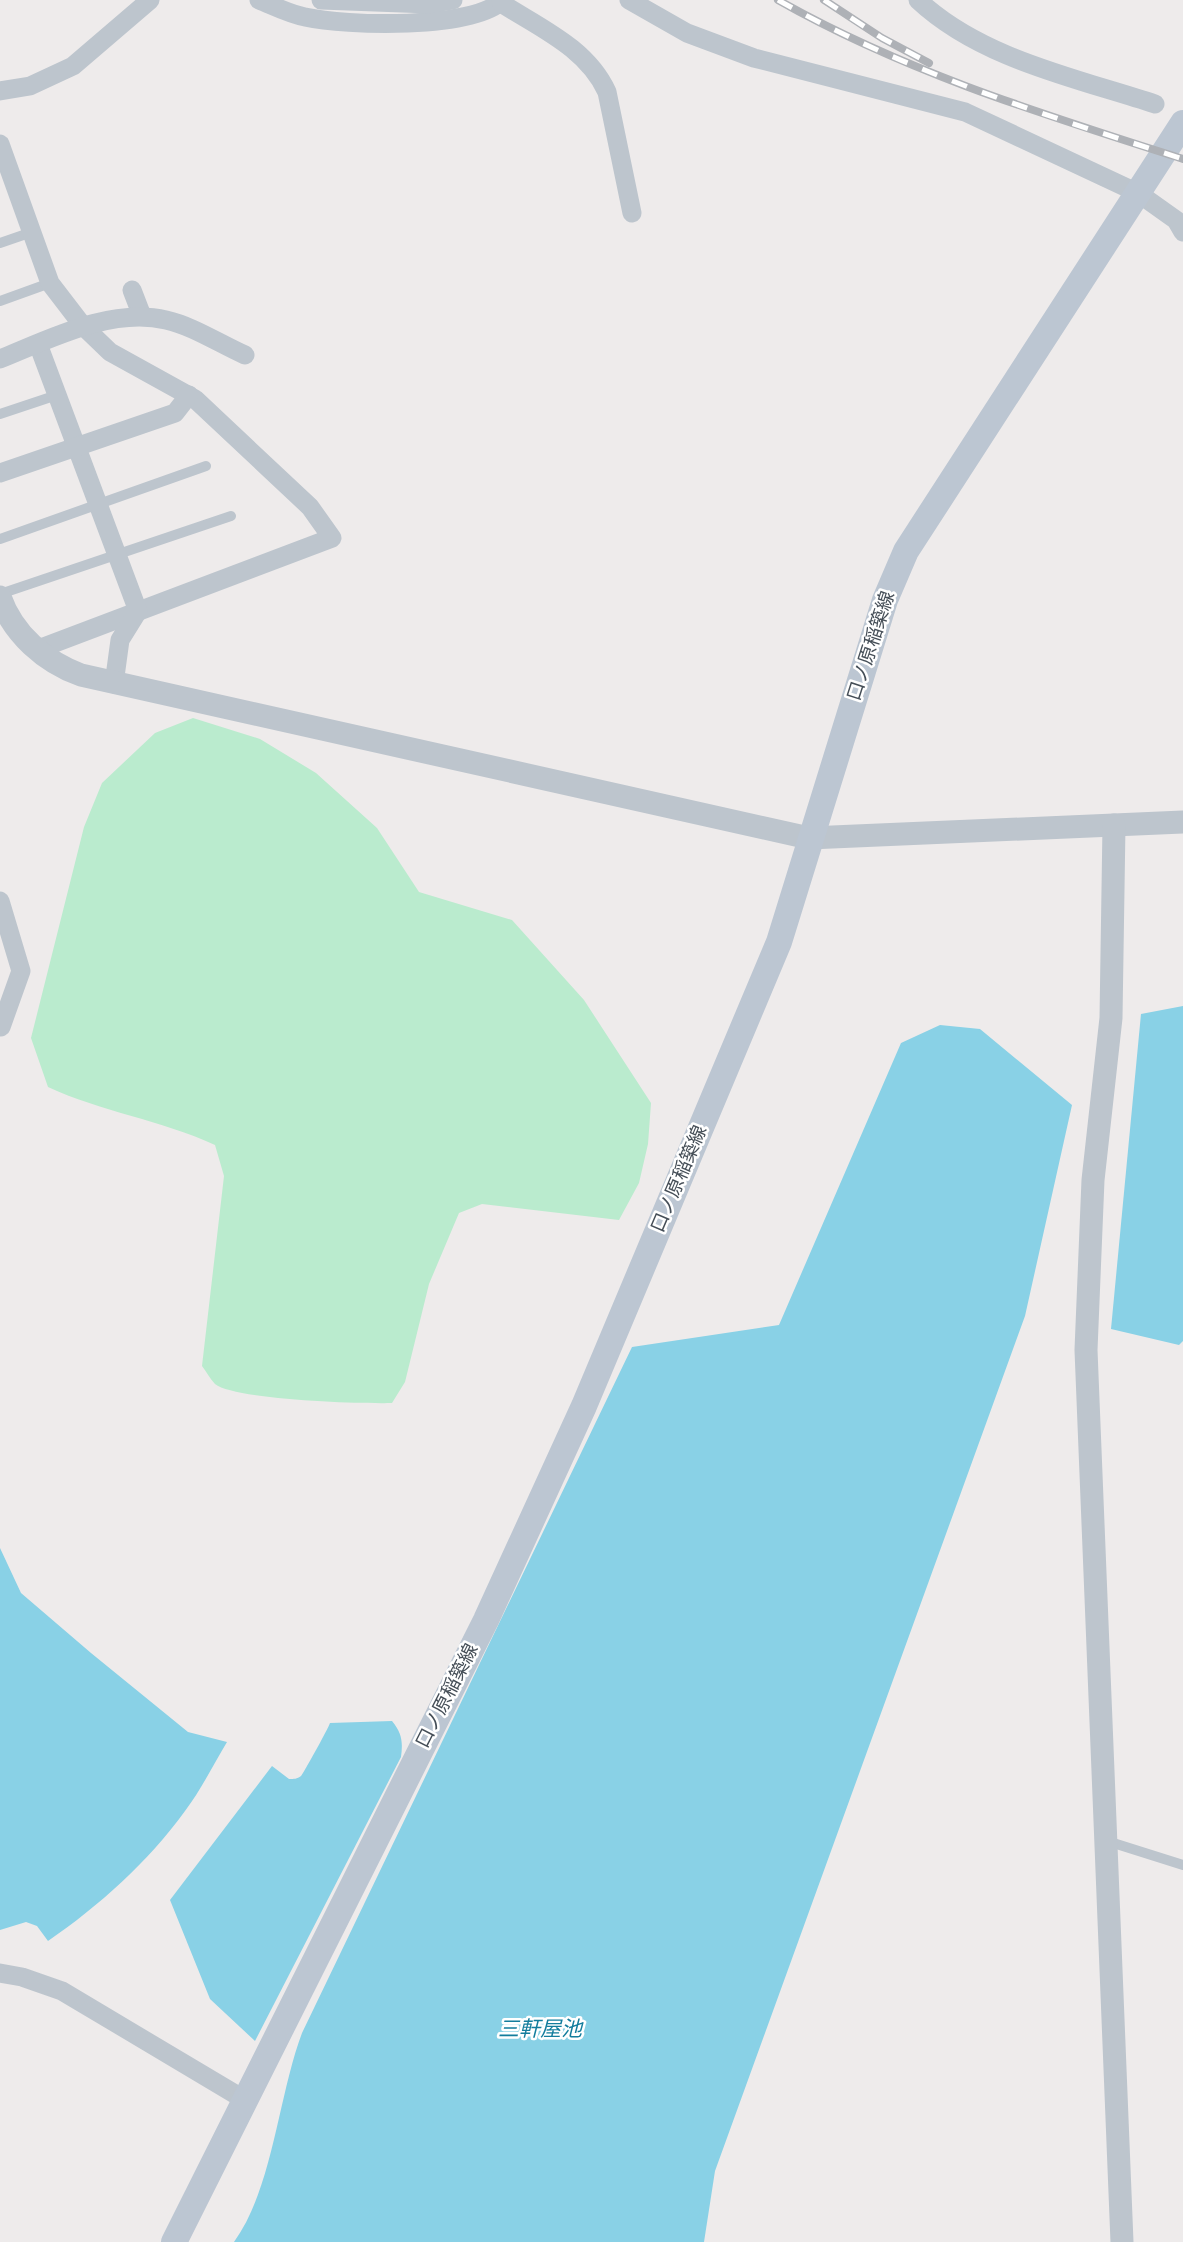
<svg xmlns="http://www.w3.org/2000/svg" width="1183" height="2242" viewBox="0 0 1183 2242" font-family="Karla,'Noto Sans JP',sans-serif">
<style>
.green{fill:#baebce}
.water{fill:#89d1e6}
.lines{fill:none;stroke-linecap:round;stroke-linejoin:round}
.service{stroke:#bdc5cd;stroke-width:10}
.minor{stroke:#bdc5cd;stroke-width:19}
.tertiary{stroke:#bdc5cd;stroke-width:23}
.secondary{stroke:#bcc6d2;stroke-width:26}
.rail-casing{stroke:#aeb1b6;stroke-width:8}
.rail{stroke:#fff;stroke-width:5;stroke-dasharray:16;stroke-linecap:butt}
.labels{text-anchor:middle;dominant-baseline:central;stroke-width:5;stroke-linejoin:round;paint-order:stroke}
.street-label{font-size:19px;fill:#454e57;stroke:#fff}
.water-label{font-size:21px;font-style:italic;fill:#137d9d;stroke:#fff}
</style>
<rect width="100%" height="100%" fill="#eeebeb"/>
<path class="green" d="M193 718 260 739 316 773 377 828 419 892 512 920 584 1000 651 1103 648 1144 639 1183 619 1220 482 1204 459 1213 429 1284 405 1382 392 1403C362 1404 235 1400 215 1384 210 1379 206 1371 202 1366L224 1176 215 1145C161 1120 102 1112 48 1087L31 1038 84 827 102 783 155 733Z"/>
<g class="water">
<polygon points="1183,1006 1183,1341 1179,1345 1111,1329 1141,1014"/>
<path d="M940 1025 980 1029 1072 1105 1025 1316 715 2171 704 2242H234C273 2188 278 2097 302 2033L632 1347 779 1325 901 1043Z"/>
<path d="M0 1548 21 1593 91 1653 188 1732 227 1742C213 1765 201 1790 185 1811 148 1862 99 1906 48 1941L37 1926 26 1922 0 1930Z"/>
<path d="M392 1721C402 1733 403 1742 401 1757L255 2041 210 1999 170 1900 272 1766 289 1779C294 1779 297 1779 301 1776 303 1774 328 1729 330 1723Z"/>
</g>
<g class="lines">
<g class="service">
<polyline points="0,243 32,232"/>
<polyline points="0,301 50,283"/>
<polyline points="0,414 57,395"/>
<polyline points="0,539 206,466"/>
<polyline points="0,594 231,516"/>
<polyline points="1107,1841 1183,1865"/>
</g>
<g class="minor">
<path d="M259 0C274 6 289 14 305 17 346 26 472 30 503 0"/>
<polyline points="321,0 429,4 453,0"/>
<polyline points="629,0 687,33 754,58 965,112 1138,193 1176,220 1183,232"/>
<path d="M918 0C981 59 1076 78 1155 104"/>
<path d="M501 3C540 28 587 48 607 92L632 213"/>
<polyline points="0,91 30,86 73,66 150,0"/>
<polyline points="0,144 50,283 83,326 110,352 195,399 310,507 332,538 36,650"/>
<polyline points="132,290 142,316"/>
<polyline points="38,344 138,611 120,640 114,684"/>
<path d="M0 359C50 339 111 307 166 320 193 326 220 344 245 355"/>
<polyline points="0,473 175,413 189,395"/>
<polyline points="0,901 21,971 1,1027"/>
<polyline points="0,1973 22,1977 62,1991 245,2100"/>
</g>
<g class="tertiary">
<path d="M0 597C13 634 45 662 81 675L809 838 1183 822"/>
<polyline points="1114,825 1111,1018 1093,1180 1086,1350 1122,2242"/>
</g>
<polyline class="secondary" points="174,2242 486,1620 584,1406 779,942 885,600 906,551 1183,123"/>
<defs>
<g id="rail">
<path d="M778 0C905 72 1045 115 1183 159"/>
<polyline points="824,0 882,38 929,63"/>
</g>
</defs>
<use href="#rail" class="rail-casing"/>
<use href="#rail" class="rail"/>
</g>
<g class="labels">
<g class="street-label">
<text transform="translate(871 646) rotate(-72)">口ノ原稲築線</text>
<text transform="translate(679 1179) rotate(-67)">口ノ原稲築線</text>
<text transform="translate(447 1696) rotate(-63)">口ノ原稲築線</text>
</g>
<g class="water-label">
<text x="540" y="2029">三軒屋池</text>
</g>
</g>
</svg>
